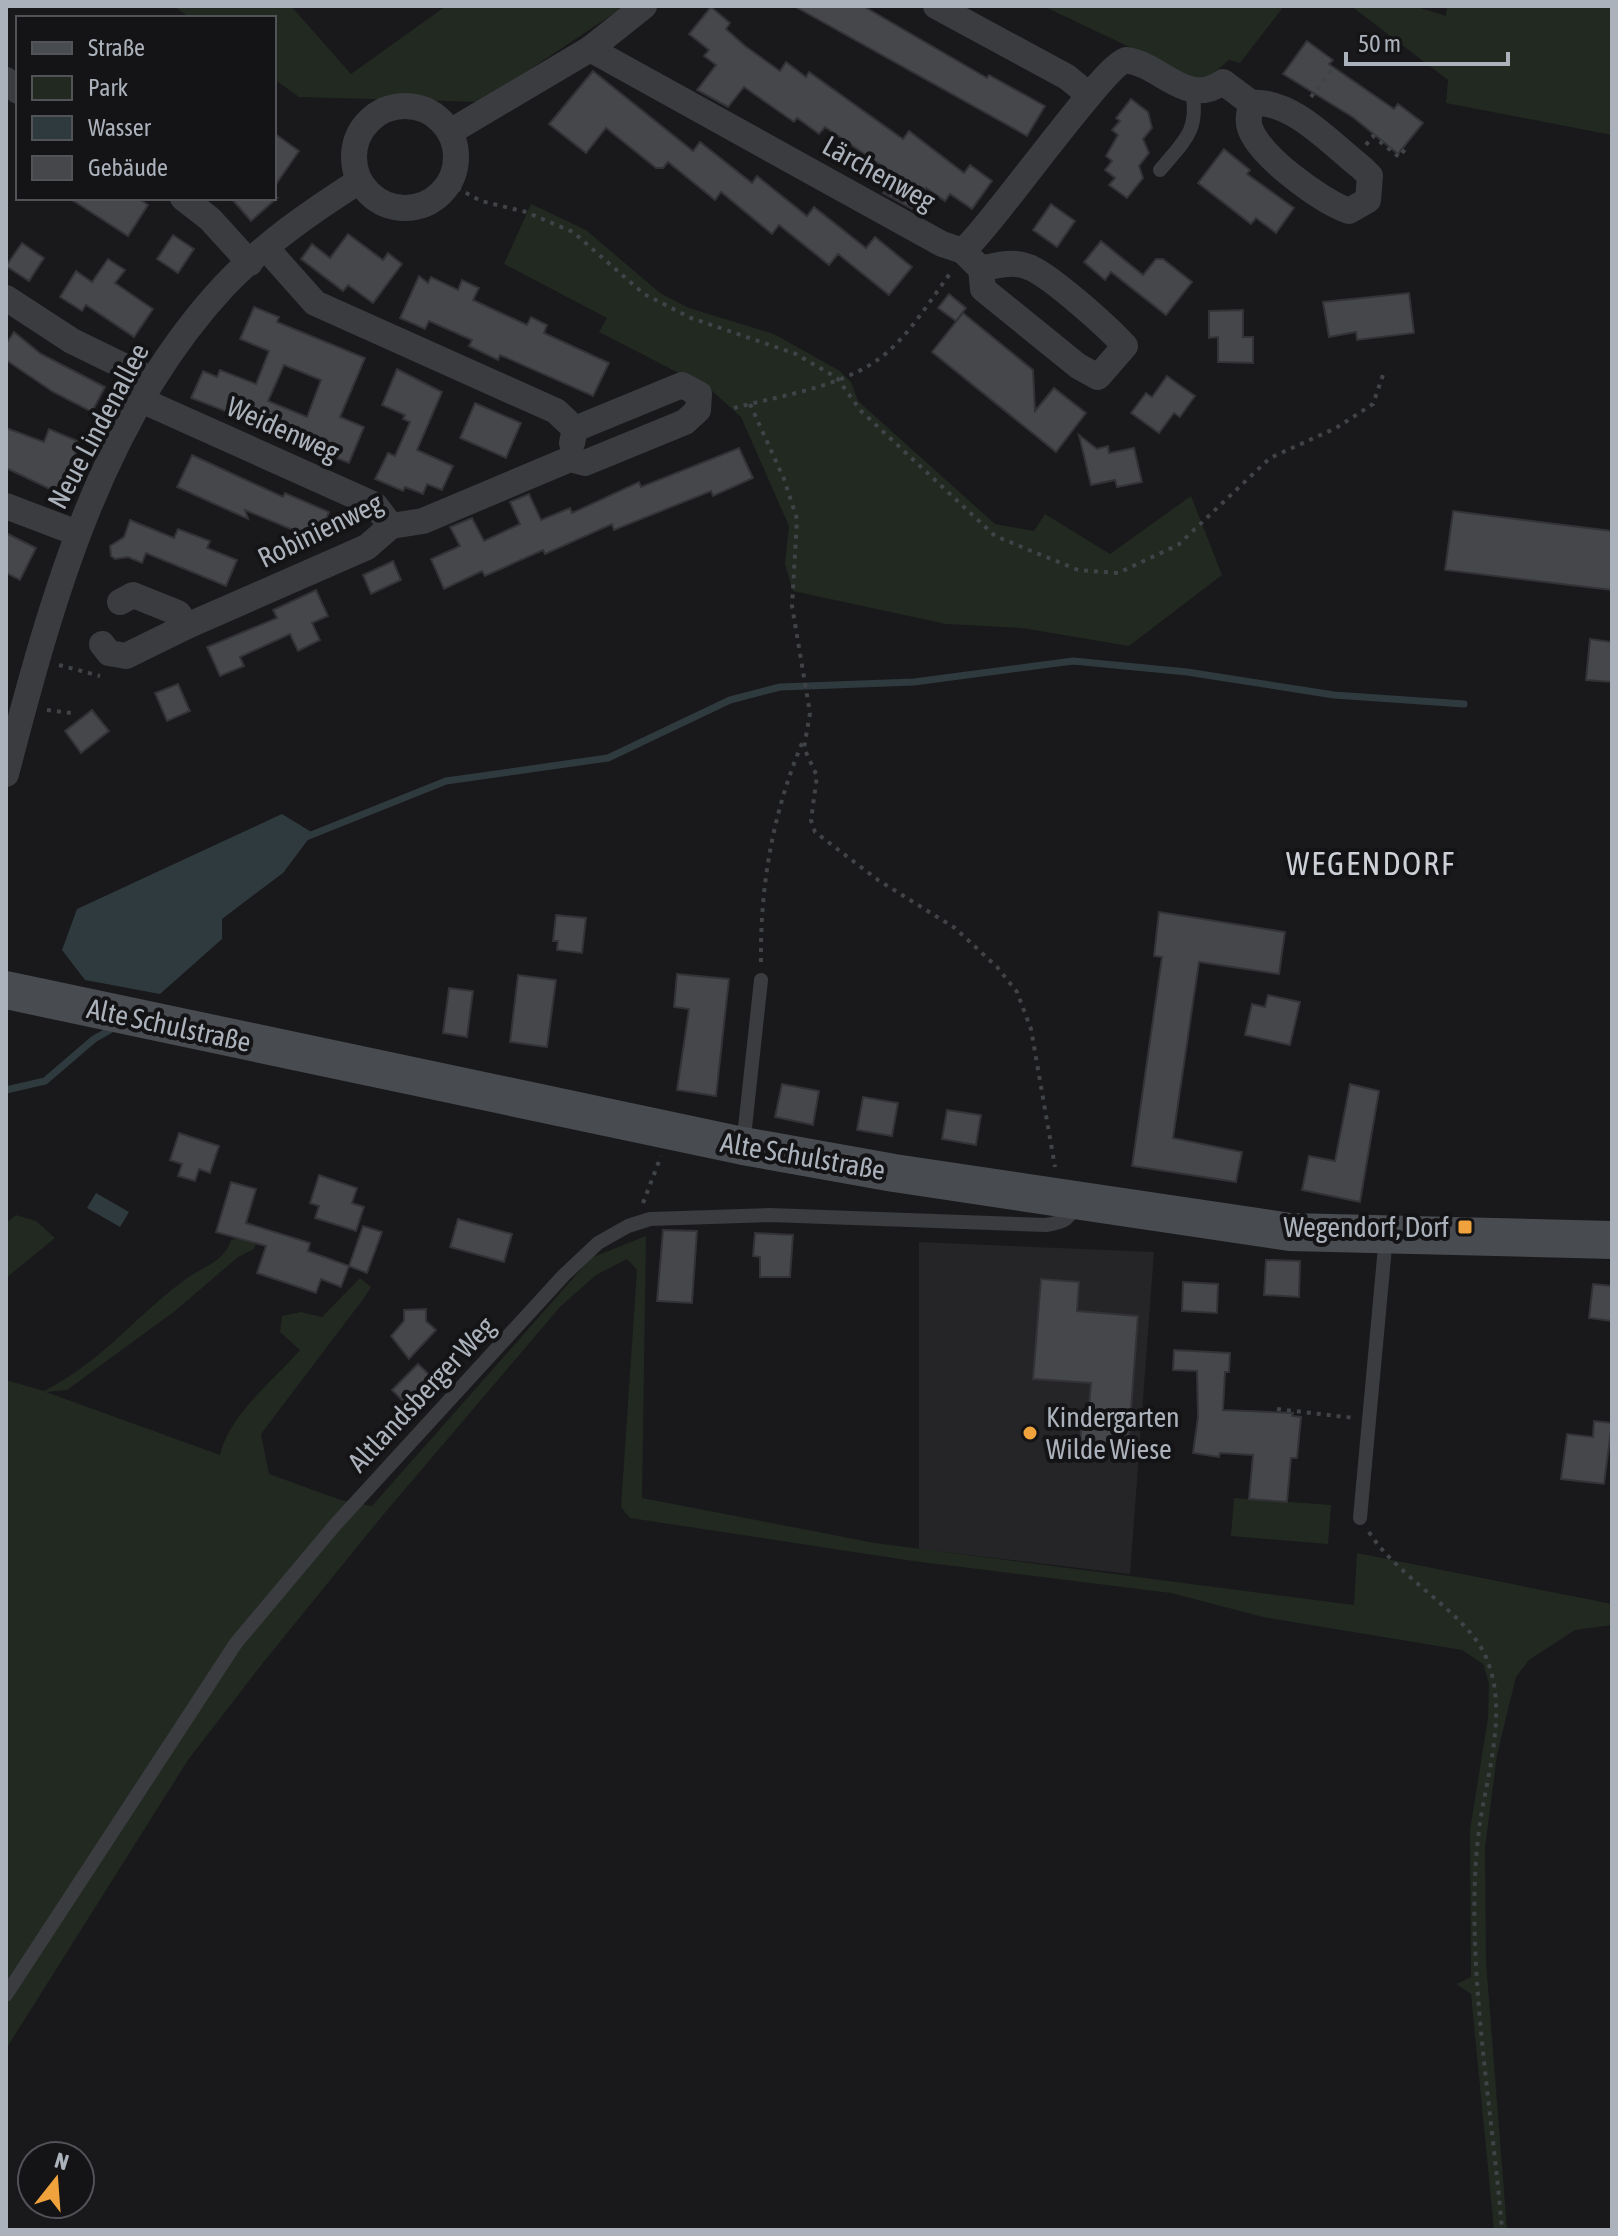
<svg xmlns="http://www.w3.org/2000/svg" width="1618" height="2236" viewBox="0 0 1618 2236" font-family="'Asap Condensed',sans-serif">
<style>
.built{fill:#252528}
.green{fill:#212921}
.water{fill:#2f3a3f}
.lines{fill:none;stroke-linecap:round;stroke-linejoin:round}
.stream{stroke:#2f3a3f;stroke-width:7}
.building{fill:#46474b;stroke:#333337;stroke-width:2;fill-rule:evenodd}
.path{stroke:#404347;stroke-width:4;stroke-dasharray:4 6;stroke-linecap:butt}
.lane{stroke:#3a3c40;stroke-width:14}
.street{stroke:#3a3c40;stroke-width:26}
.secondary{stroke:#484b50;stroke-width:38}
.poi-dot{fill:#f0a33c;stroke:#141416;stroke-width:3}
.labels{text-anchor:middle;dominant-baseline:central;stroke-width:8;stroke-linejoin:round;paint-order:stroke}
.street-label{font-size:28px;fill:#acb2bb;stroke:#141416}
.poi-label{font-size:28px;fill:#acb2bb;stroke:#141416;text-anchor:end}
.quarter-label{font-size:32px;letter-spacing:2px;fill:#cdd0d7;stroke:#141416}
</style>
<rect width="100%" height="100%" fill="#19191b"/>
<polygon class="built" points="919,1242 1154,1252 1130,1574 919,1549"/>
<g class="green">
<polygon points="174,6 291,6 351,74 446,6 625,6 481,102 299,97 274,79 274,18 190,18"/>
<polygon points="1043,6 1284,6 1240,63 1229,60 1203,82"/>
<polygon points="1351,6 1414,6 1446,16 1447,6 1612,6 1612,135 1446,103 1448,80"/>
<polygon points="531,204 586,230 660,293 689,308 774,334 840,371 851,382 858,401 995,524 1034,531 1045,514 1110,554 1191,496 1222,575 1129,646 1022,628 946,624 793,591 785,564 789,526 741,417 710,389 599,332 607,318 504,264"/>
<polygon points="16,1215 36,1221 55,1238 6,1278 6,1223"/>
<path d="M262 1229 254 1249 238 1257 175 1311 67 1390 46 1392 220 1455C229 1415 274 1380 300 1350L280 1332 282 1316 301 1312 322 1317 360 1278 371 1287 364 1298 261 1434 269 1474 341 1500 372 1506 591 1258 646 1236 642 1498 875 1543 1354 1605 1357 1553 1612 1604V1625L1575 1630 1529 1660 1516 1677 1497 1755 1485 1848 1486 1961 1507 2230H1494L1471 1994 1456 1984 1471 1977 1470 1830 1488 1718 1489 1683 1483 1664 1462 1650 1263 1617 1171 1593 913 1561 630 1518 621 1507 637 1270 627 1259 596 1275 560 1307 383 1515 262 1664 188 1760 6 2049V1380L44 1391C103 1361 135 1316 186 1279 204 1266 224 1262 231 1240Z"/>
<polygon points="1234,1498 1331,1505 1328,1544 1231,1536"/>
</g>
<g class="water">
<polygon points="282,814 313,833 283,873 222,919 222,939 160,994 85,980 62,950 77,909"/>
<polygon points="96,1193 129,1212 120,1227 87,1208"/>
</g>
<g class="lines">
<g class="stream">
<polyline points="306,837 446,781 608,758 730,700 780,687 914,682 1073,661 1187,672 1334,695 1464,704"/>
<polyline points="6,1090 45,1081 94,1039 110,1030"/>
</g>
</g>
<g class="building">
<polygon points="794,6 863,6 987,78 989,75 1045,106 1027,136"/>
<polygon points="711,7 730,23 726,29 745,46 780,71 786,62 806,77 809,72 903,139 909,131 964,173 970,165 992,181 972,209 950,194 945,201 926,188 912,209 883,193 895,175 825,127 819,134 797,118 794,122 744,87 728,107 697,90 716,65 704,56 709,50 689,34"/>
<polygon points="1307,41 1333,60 1329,64 1394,109 1398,104 1423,123 1398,154 1354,118 1283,74"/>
<polygon points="593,71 693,151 700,142 752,183 757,176 807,216 814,207 866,248 875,237 912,267 889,295 838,254 829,265 779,225 772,234 721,192 715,200 668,162 663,168 656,168 606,128 586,153 549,124"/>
<polygon points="1131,99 1148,112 1152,128 1143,139 1149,153 1139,166 1143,178 1127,198 1109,185 1115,178 1105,170 1112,161 1106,156 1118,135 1112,130 1120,121 1116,118"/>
<polygon points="274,133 299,151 274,187"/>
<polygon points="1224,149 1250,170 1247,174 1294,208 1276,233 1256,218 1251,224 1198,183"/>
<polygon points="69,198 138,198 148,205 128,236"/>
<polygon points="231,198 277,198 251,221"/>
<polygon points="1051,204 1075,221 1057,247 1033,230"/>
<polygon points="348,234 383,260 388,253 402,264 373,303 348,285 343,291 301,259 312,244 330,258"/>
<polygon points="173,235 194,249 178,273 157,259"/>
<polygon points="1101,241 1143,275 1156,259 1163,259 1192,282 1166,315 1111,272 1105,280 1084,262"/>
<polygon points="22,243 44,258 29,281 6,266"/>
<polygon points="108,259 125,270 115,283 153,309 134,337 86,305 82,311 60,297 76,271 92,282"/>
<polygon points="419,276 428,283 431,277 458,290 462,280 479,288 473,300 527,325 531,317 547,325 544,333 609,363 593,396 500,355 498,360 469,346 472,340 429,321 425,329 400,318"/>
<polygon points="1409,293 1414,333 1357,340 1356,332 1329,337 1323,302"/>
<polygon points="949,294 966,308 956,321 938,308"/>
<path d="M254 307 279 317 277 322 365 358 340 417 364 427 349 463 316 450 315 453 281 438 283 433 191 398 203 371 217 377 220 370 256 384 269 351 240 339ZM284 365 321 380 307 417 268 401Z"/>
<polygon points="1243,310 1243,337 1253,337 1253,363 1218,362 1218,337 1209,338 1209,311"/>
<polygon points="963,313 1033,370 1035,411 1054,388 1086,413 1056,452 932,352"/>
<polygon points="14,332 41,354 105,387 92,412 53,392 6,360 6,344"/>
<polygon points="397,369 442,392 417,450 453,466 442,490 427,484 423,494 405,487 403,491 375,479 388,453 395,456 410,422 403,419 405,415 382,405"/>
<polygon points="1167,376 1195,396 1180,417 1174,413 1159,433 1131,413 1146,393 1152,397"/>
<polygon points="475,403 521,423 506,458 460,438"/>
<polygon points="6,428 44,442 49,429 80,442 60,494 6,468"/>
<polygon points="1079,435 1097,449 1108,446 1109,453 1134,448 1142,482 1117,487 1115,480 1091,485"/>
<polygon points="739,448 753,478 713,496 711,491 614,530 612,524 545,554 543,550 485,576 482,571 444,589 431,559 460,546 450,527 472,518 484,541 520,524 510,502 529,494 541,520 570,508 572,513 639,482 641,487"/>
<polygon points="192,455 283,497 285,493 329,512 317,540 245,510 248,519 177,487"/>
<polygon points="1453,511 1612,531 1612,590 1445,570"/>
<polygon points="130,520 174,538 178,529 210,541 207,548 237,560 226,586 146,553 142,563 128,557 115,559 111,556 110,546 124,537"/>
<polygon points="6,533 36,548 20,580 6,573"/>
<polygon points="393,561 401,580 371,594 363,575"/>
<polygon points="316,590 328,616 312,623 320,640 298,651 290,634 240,657 244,666 220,676 207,647 277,618 273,610"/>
<polygon points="1590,639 1612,642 1612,682 1586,680"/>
<polygon points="178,684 190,711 167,721 155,693"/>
<polygon points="92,710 109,731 81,753 65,731"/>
<polygon points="1159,912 1285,932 1279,974 1199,962 1173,1138 1242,1152 1236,1182 1132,1166 1162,957 1154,956"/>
<polygon points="556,915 586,918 582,953 557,950 558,941 553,941"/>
<polygon points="677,974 729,979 716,1096 677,1090 689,1009 674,1007"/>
<polygon points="518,975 556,980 547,1047 510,1042"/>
<polygon points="449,988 473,991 467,1037 443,1033"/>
<polygon points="1268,995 1300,1002 1290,1045 1245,1035 1252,1004 1265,1007"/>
<polygon points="782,1084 819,1091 813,1125 775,1117"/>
<polygon points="1350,1084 1379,1091 1360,1202 1302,1190 1309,1156 1335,1161"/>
<polygon points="863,1097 898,1103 892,1136 857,1130"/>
<polygon points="947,1110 981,1115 976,1145 942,1139"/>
<polygon points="179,1133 219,1146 210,1173 199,1169 195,1181 178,1176 182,1164 170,1160"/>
<polygon points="319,1175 357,1188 352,1203 364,1207 356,1231 315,1218 319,1206 310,1203"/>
<polygon points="231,1182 256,1189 246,1223 310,1243 308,1251 349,1266 363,1226 382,1232 367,1273 349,1266 341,1287 321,1279 316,1293 257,1273 266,1246 216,1232"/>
<polygon points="458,1219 512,1234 504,1262 450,1247"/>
<polygon points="663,1230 697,1231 692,1303 657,1301"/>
<polygon points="755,1233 793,1235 790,1277 760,1277 760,1257 753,1256"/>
<polygon points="1266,1260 1300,1261 1299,1297 1264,1295"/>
<polygon points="1041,1279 1079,1282 1077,1311 1138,1316 1128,1450 1080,1446 1082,1416 1088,1417 1091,1383 1033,1379"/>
<polygon points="1183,1282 1218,1284 1217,1313 1182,1311"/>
<polygon points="1593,1284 1612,1286 1612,1321 1589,1318"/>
<polygon points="426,1309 426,1321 436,1330 409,1359 391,1336 404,1321 404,1310"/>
<polygon points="1174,1350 1230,1353 1229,1372 1225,1372 1223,1410 1293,1413 1292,1416 1301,1417 1297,1458 1291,1458 1287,1502 1249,1499 1253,1455 1220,1453 1219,1457 1193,1453 1198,1417 1197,1371 1173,1370"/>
<polygon points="418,1364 435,1380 409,1407 392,1390"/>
<polygon points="1594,1421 1612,1423 1604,1484 1561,1479 1567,1434 1593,1437"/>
</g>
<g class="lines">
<g class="path">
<polyline points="1311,97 1334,67"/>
<polyline points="1366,145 1373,136 1399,157 1406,148"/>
<polyline points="457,188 481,201 526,212 573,232 644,294 691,318 796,354 837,378 861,411 995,536 1078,570 1118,573 1178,545 1270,458 1336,428 1373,404 1383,375"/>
<polyline points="750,404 784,479 797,519 792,606 810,713 804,748 817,776 811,820 815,832 878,880 955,928 997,967 1017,992 1031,1029 1055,1167"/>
<path d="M734 408C779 396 836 388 876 361 907 340 930 300 952 271"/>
<polyline points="59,665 100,676"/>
<polyline points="47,710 71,713"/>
<path d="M761 962C760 886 773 811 803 741"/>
<polyline points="643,1203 661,1156"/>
<polyline points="1277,1409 1354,1418"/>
<path d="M1369 1532C1397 1577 1466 1613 1485 1655 1509 1707 1488 1770 1480 1823 1462 1945 1492 2106 1502 2230"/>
</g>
<g class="lane">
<path d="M1160 170C1183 142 1200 131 1192 92"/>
<polyline points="743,1146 761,980"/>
<polyline points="1360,1518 1386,1236"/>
<path d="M6 1995 236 1643 335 1525 564 1275 598 1243 628 1226 650 1219 770 1215 1046 1225C1064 1222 1071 1220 1075 1201"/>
</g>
<g class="street">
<polyline points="936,6 1067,77 1089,95"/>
<path d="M590 49 942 244 963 251C995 222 1103 66 1126 60 1162 65 1187 108 1223 82L1251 103C1250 111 1247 120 1250 128 1259 156 1321 201 1349 211L1368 200 1370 176 1362 168C1331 144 1292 99 1251 103"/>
<polyline points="6,80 18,91"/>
<circle cx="405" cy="157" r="51"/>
<polyline points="450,132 590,49 644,6"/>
<polyline points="183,198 210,219 250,263"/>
<polyline points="267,249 315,303 556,411 575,429 572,443"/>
<path d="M963 251 981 269 983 289 1078 366 1098 377 1125 346C1108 327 1053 278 1031 268 1015 260 997 265 981 269"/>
<polyline points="6,298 72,341 152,380"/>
<polyline points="141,400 375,505 391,526"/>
<polyline points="6,506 77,533"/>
<polyline points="120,602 133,595 178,613 187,626 367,547 391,526 423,521 570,459 585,463 685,422 698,410 699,394 682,385 575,429"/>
<polyline points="102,644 109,653 126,656 187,626"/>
<path d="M6 774C51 602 100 419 225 285 263 245 312 211 359 181"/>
</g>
<polyline class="secondary" points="6,990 743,1146 894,1173 1290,1232 1612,1240"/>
</g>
<g class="poi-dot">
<rect x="1457" y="1219" width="16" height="16" rx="4"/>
<circle cx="1030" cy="1433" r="8"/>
</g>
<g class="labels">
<g class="street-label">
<text transform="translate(879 173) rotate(29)">Lärchenweg</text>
<text transform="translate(98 426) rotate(-62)">Neue Lindenallee</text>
<text transform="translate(283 429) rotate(24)">Weidenweg</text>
<text transform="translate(320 530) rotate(-26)">Robinienweg</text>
<text transform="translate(169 1025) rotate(12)">Alte Schulstraße</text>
<text transform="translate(803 1156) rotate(10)">Alte Schulstraße</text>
<text transform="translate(421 1394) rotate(-47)">Altlandsberger Weg</text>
</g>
<g class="poi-label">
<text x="1449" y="1227">Wegendorf, Dorf</text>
<text x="1046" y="1417" text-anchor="start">Kindergarten<tspan x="1046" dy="32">Wilde Wiese</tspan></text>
</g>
<g class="quarter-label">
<text x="1371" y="863">WEGENDORF</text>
</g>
</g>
<rect width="1618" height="2236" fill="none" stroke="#acb2bb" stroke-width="16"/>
<rect x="16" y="16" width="260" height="184" fill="#141416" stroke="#515358" stroke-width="2"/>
<rect x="32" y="42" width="40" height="12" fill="#484b50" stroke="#515358" stroke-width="2"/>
<text x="88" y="56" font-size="24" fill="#acb2bb">Straße</text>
<rect x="32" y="76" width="40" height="24" fill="#212921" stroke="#515358" stroke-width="2"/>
<text x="88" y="96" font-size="24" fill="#acb2bb">Park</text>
<rect x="32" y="116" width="40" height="24" fill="#2f3a3f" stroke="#515358" stroke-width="2"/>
<text x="88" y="136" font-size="24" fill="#acb2bb">Wasser</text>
<rect x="32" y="156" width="40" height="24" fill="#46474b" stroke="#515358" stroke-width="2"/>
<text x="88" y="176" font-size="24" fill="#acb2bb">Gebäude</text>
<g transform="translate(56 2180) rotate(17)"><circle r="38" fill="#141416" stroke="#515358" stroke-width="2"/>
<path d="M0-6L14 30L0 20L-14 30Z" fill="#f0a33c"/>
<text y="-12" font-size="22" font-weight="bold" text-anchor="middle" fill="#acb2bb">N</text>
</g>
<path d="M1346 52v12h162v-12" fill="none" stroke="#acb2bb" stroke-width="4"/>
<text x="1358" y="52" font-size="24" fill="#acb2bb" stroke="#141416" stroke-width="6" paint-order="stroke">50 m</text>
</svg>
